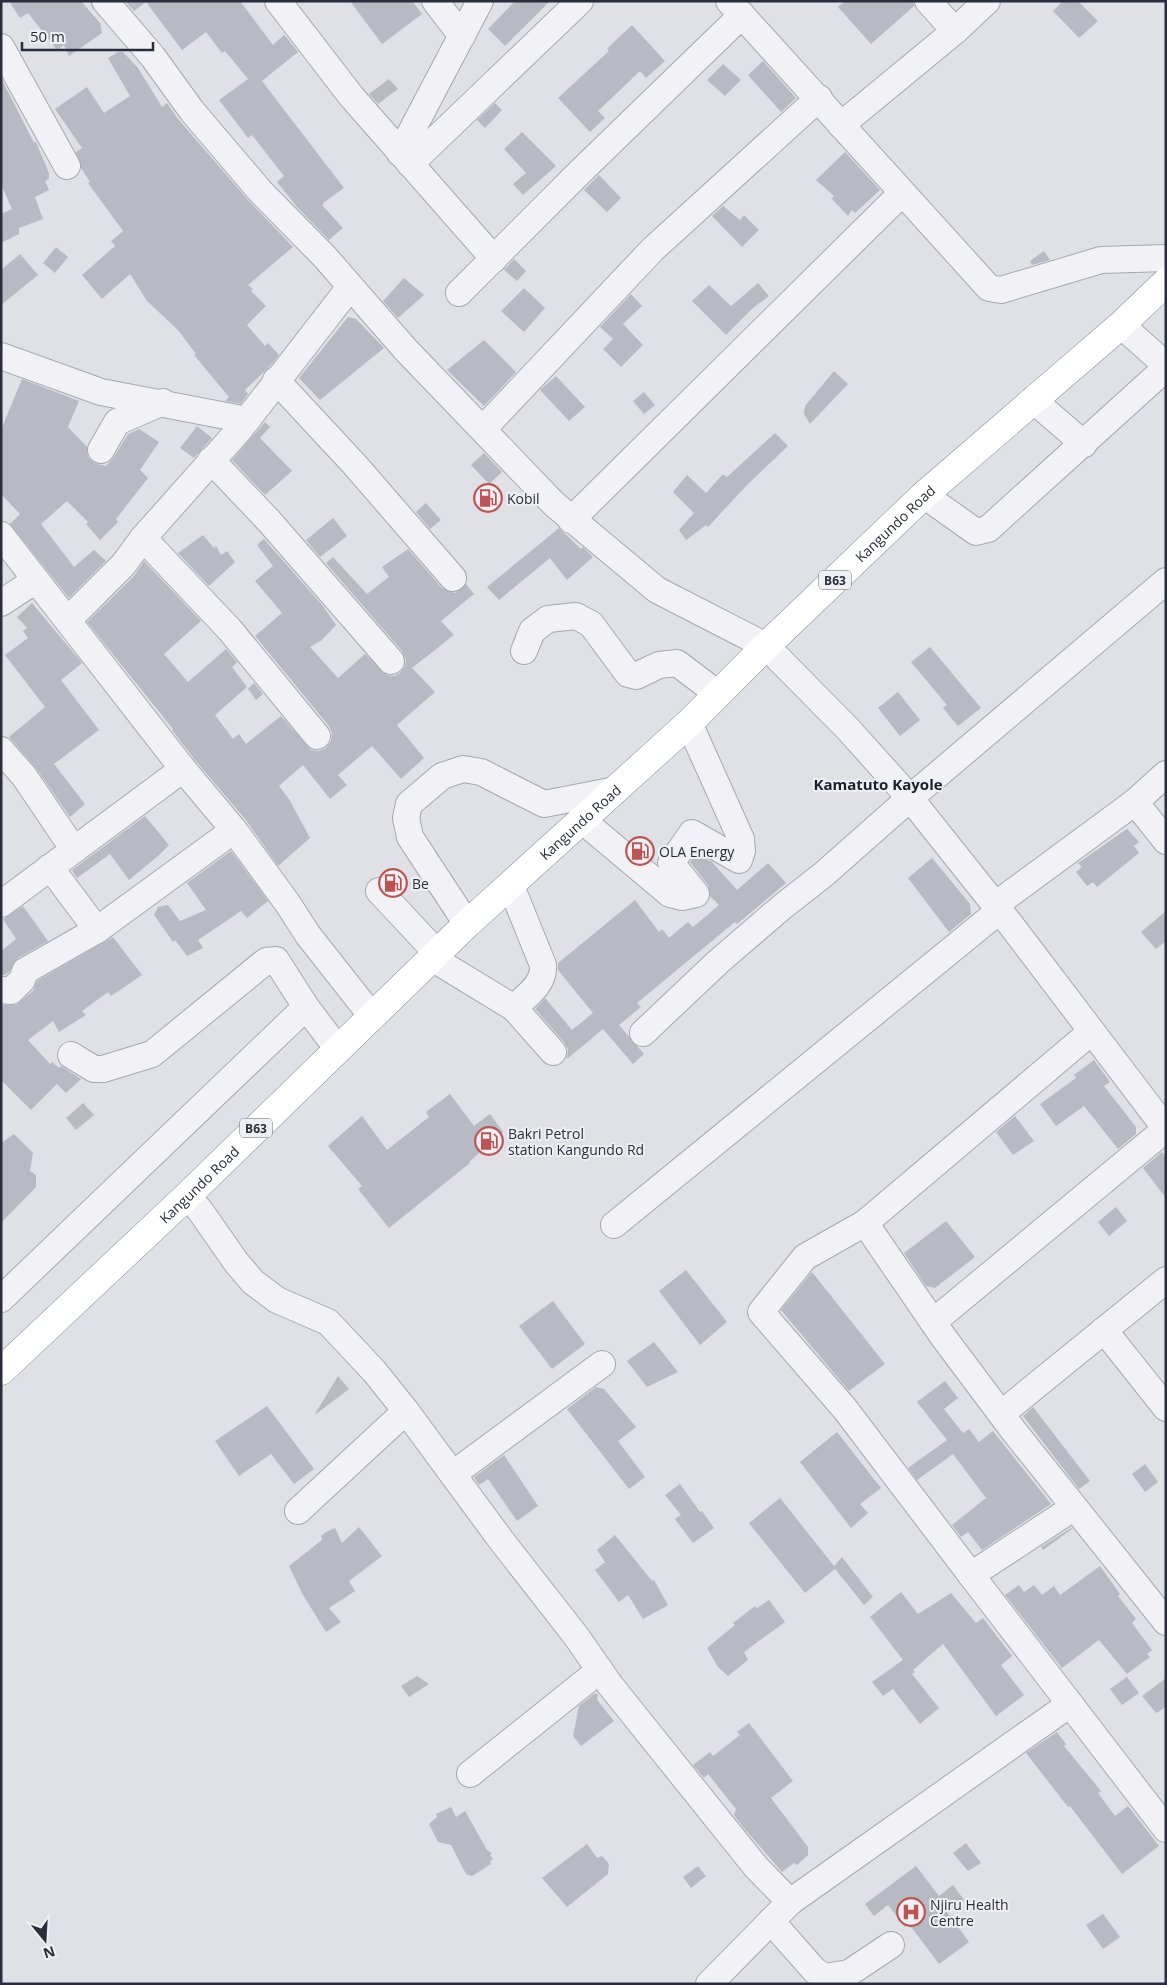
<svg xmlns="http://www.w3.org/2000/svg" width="1167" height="1985" viewBox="0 0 1167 1985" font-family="'Open Sans',sans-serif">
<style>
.building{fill:#b7bac3}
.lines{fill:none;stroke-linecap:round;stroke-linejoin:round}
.minor-casing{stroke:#a5a8b0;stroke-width:28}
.highway-casing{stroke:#898d9b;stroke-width:29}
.minor{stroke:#f2f2f6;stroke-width:26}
.highway{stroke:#fff;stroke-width:28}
.labels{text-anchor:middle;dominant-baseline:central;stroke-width:4;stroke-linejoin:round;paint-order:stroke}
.shield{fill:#eff0f5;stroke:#656874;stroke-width:1}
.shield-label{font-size:12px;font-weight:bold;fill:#2a2e3c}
.poi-label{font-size:14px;fill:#2a2e3c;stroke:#eff0f5;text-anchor:start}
.street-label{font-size:14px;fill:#2a2e3c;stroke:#eff0f5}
.neighbourhood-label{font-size:15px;font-weight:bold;fill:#1c1f2d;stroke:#eff0f5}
</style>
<rect width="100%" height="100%" fill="#dfe1e7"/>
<g class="building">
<polygon points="9,1 81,1 100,23 102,33 69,56 64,45 57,50 28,13 20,18"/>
<polygon points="125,1 240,1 273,45 284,35 287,38 298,52 262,81 344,188 323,203 323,206 343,228 329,240 297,207 277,182 284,176 252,135 248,138 219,100 248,79 225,51 222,53 206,32 182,50 146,2 134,11"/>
<polygon points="350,1 412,1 422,14 382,44"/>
<polygon points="515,1 550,1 505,46 488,29"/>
<polygon points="845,1 913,1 914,6 871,44 838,7"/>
<polygon points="1063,1 1078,1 1098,21 1079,38 1053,11"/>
<polygon points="632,25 665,61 646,78 640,71 598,111 605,118 590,132 558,98 609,51 607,49 614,42"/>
<polygon points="118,52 123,52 138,68 162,107 167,103 178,119 249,201 293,247 248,285 253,289 251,291 266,306 247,325 265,346 268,343 279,355 269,367 245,390 248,394 241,404 225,401 229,397 194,355 196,354 178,330 147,301 130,274 102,299 82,275 115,246 111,241 123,231 88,183 90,182 81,168 76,152 82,148 55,109 87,87 104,113 130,96 108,58"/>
<polygon points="763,61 796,98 781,112 748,75"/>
<polygon points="723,64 741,80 725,96 707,80"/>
<polygon points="1,78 34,143 36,142 49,173 49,179 45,181 49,190 35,197 43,219 19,228 19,234 1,243 1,214 12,209 1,184"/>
<polygon points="389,79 398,89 378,104 369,94"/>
<polygon points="495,103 502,110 485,128 477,120"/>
<polygon points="522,132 556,166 523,195 513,184 526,173 504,149"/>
<polygon points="845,152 880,190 855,213 852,210 848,216 832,199 834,196 816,180"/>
<polygon points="599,175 621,198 607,212 584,190"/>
<polygon points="723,206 740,220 744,215 759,230 742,247 712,216"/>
<polygon points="56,247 68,257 55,273 43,263"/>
<polygon points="1044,251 1050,260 1032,265 1030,261"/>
<polygon points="20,254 38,275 1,305 1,270"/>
<polygon points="514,259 526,271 517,281 504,270"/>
<polygon points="404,278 424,295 398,318 383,301"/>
<polygon points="758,283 769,296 754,307 726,335 692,301 709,285 731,306"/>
<polygon points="524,288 545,308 524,332 501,311"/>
<polygon points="631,294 642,306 623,324 643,345 621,367 603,349 613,339 600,327"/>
<polygon points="348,317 356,319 384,348 320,400 299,378"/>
<polygon points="484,340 516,372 484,406 447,370"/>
<polygon points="834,371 848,384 810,424 804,414 805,406"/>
<polygon points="556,376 585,407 569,421 540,390"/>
<polygon points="22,379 79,401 68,427 87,447 88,457 94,463 106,466 114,457 128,434 139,429 159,442 140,470 148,478 116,519 118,522 100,540 86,524 88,522 67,501 41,524 74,567 94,550 106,561 69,598 10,524 20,514 1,494 1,430"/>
<polygon points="644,392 655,405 644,414 633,401"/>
<polygon points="265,422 270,427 260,438 292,471 265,495 232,460"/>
<polygon points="197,426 212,438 194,458 180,448"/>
<polygon points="775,433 788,446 747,485 708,527 706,525 686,540 679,530 694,513 673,492 687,475 706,493 723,474 727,477"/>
<polygon points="484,453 502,472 489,484 471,465"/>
<polygon points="426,503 441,520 430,529 416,512"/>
<polygon points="333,518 347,536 320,557 306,540"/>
<polygon points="559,528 581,549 583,547 593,557 567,580 550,558 499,600 487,587"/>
<polygon points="203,535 214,548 216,546 221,555 227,551 235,562 209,586 178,553"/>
<polygon points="264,539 323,606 336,625 322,640 310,647 338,678 365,654 387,675 394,676 400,673 405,666 406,659 402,651 326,563 333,557 367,594 389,577 382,567 408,549 442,588 455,593 466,584 474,594 441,621 454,635 412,668 435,692 397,725 424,758 401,779 372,746 338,775 347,785 330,799 303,765 279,786 289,799 310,838 278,866 246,820 195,760 172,730 173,729 87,622 134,576 144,561 201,621 164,654 188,682 226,649 237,662 232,667 247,687 215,715 233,739 239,734 246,744 281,716 311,750 319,751 326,748 331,741 332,733 329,726 255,636 282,613 255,581 273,566 257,545"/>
<polygon points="32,603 82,663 61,680 99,730 54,764 85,804 70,817 36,768 9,737 45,707 5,655 28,638 23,631 27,628 17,617"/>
<polygon points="930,647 981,708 958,726 943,708 947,705 911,662"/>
<polygon points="254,683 263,694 256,700 248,689"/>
<polygon points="898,692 920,720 900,736 878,708"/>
<polygon points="145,816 169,845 158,856 129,880 110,854 77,878 72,870"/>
<polygon points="1127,829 1139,842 1134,846 1139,853 1097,887 1093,882 1087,886 1076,872 1082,867 1078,863"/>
<polygon points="231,851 268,901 247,918 241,911 198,940 203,948 187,956 175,940 173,942 154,915 158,907 168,905 180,921 206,910 187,883"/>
<polygon points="696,853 712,862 737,890 768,863 786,883 737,924 735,922 637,1003 641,1007 619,1025 644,1054 633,1064 603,1029 567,1059 568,1049 564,1042 535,1009 545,998 572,1030 593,1013 558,970 558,963 635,900 659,932 662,929 669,938 688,922 693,927 719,905 710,896 708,885 690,862"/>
<polygon points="932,858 970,904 971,914 949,932 908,878"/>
<polygon points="23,906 48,941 18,958 9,972 5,975 1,975 1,951 16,939 3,919"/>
<polygon points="1166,911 1166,941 1156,949 1141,932"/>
<polygon points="113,937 142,975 111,996 108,992 82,1011 86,1015 59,1032 53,1021 28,1040 50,1064 52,1062 59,1068 61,1066 81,1079 66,1093 57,1084 31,1110 1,1080 1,1005 16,1005 33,991 37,981"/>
<polygon points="1094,1060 1110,1082 1104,1086 1136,1127 1136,1134 1118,1149 1084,1106 1056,1126 1040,1104 1076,1078 1074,1075"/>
<polygon points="450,1094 474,1126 490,1114 503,1132 469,1162 470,1163 389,1228 358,1189 362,1186 328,1146 362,1116 387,1150 429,1117 426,1112"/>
<polygon points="83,1103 94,1115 76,1130 66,1118"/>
<polygon points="1015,1116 1034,1141 1013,1155 996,1132"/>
<polygon points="14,1134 33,1153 30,1171 36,1175 36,1187 1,1223 1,1143"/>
<polygon points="1162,1152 1166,1157 1166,1198 1143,1168"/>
<polygon points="1116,1207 1127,1221 1109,1236 1098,1222"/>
<polygon points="946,1221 975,1257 935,1288 926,1286 904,1253"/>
<polygon points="686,1270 727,1322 700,1345 659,1291"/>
<polygon points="812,1272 885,1364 849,1391 781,1310"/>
<polygon points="553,1301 585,1344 552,1369 519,1326"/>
<polygon points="654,1342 678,1372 647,1387 627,1361"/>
<polygon points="338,1376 349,1389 316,1414 315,1414"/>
<polygon points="945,1381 958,1398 944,1409 963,1433 969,1429 979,1442 993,1431 1051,1504 982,1550 968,1532 961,1537 952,1525 986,1498 953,1454 917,1480 908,1468 947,1440 917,1402"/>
<polygon points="596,1387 604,1389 636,1427 618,1441 645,1477 629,1489 567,1409"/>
<polygon points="267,1406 314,1469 294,1484 271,1454 239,1476 215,1441"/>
<polygon points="1033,1407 1090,1481 1079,1489 1023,1416"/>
<polygon points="837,1432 881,1488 860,1504 868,1513 851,1528 800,1462"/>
<polygon points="504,1455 538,1506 517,1521 488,1479 479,1485 474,1477"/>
<polygon points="1145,1464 1158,1482 1145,1492 1132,1474"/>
<polygon points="680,1484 700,1512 702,1511 714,1528 693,1543 675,1519 681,1515 665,1495"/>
<polygon points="780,1498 834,1566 842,1557 873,1597 864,1605 835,1569 805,1593 749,1523"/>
<polygon points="359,1527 382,1556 349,1581 355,1591 329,1608 341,1622 326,1632 303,1595 289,1566 322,1540 321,1536 326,1532 335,1528 342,1543"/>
<polygon points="1071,1528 1072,1529 1043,1550 1041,1547"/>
<polygon points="615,1535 652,1581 654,1580 668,1605 643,1619 628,1595 619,1602 595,1570 605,1562 597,1550"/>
<polygon points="1100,1566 1120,1594 1118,1596 1136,1619 1132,1623 1152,1650 1147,1654 1150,1657 1127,1674 1099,1640 1062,1668 1005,1595 1019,1585 1024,1592 1034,1585 1042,1595 1054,1586 1060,1595"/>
<polygon points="901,1592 918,1614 951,1593 976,1623 983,1618 1012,1656 1001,1665 1024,1695 996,1716 943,1644 913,1670 915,1672 912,1674 939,1708 920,1724 893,1689 883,1696 872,1682 903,1660 870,1617"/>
<polygon points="769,1600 785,1622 744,1652 748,1660 728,1676 718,1667 707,1648 735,1625 733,1623 755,1606 757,1608"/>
<polygon points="417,1676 429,1684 409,1697 401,1686"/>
<polygon points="1127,1677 1139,1693 1122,1705 1110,1689"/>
<polygon points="1166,1678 1166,1707 1156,1713 1142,1696"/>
<polygon points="594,1694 598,1694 597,1700 614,1721 581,1746 573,1736 579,1706"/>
<polygon points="749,1723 793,1781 771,1798 808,1847 808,1855 797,1865 794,1863 782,1872 743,1827 734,1815 736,1809 708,1774 704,1778 693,1765 710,1752 713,1756 740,1735 737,1732"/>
<polygon points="1057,1732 1066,1744 1064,1746 1101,1791 1098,1793 1115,1816 1128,1806 1159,1846 1122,1874 1070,1806 1068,1807 1026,1753"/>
<polygon points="451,1807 456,1817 465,1811 487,1850 492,1853 490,1855 493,1859 490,1861 491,1864 472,1876 466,1874 451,1845 438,1842 429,1824 437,1817 436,1814"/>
<polygon points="966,1843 981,1863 968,1871 953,1853"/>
<polygon points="587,1844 597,1858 602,1856 609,1864 608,1874 567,1907 542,1878"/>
<polygon points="698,1866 706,1876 691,1888 683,1877"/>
<polygon points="916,1866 939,1896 953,1885 964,1900 947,1912 969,1942 939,1964 909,1924 905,1927 888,1905 874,1916 865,1904"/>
<polygon points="1103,1914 1120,1937 1103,1949 1086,1925"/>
</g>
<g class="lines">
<defs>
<g id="minor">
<polyline points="105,1 153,57 192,111 260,191 324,256 406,350 554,504 657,590 766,646 848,729 910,798 1011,925 1166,1129"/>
<polyline points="278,1 351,96 494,259"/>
<polyline points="435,1 462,36"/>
<polyline points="729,1 989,288 1001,290 1101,260 1166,258"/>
<polyline points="928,1 955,31"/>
<polyline points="1,47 67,166"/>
<polyline points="841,125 955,31 987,1"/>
<polyline points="400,153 480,1"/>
<polyline points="410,164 580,1"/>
<polyline points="459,293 580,172 742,15"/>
<polyline points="1121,325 1166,365"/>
<polyline points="1,356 101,392 247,420"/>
<polyline points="276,380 355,465 453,578"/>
<polyline points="1033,400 1084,444"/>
<polyline points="483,429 653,249 819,98"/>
<polyline points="101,450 117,422 163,402"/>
<polyline points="211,460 269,521 391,661"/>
<polyline points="924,495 976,532 988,529 1166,368"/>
<polyline points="571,520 902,193"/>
<polyline points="1,535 183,769 234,830 288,904 308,935 371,1015"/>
<polyline points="143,538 230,630 317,736"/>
<polyline points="1,603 36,580"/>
<polyline points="68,620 123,565 143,538 240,429 350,287"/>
<polyline points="524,651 532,631 548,619 576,616 591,624 628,674 636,676 659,665 677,663 718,694"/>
<polyline points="1,750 24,776 74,850"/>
<polyline points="1135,802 1166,841"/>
<polyline points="583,821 670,894 682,897 696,894 671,863 692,833 739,860 742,851 741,839 689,723"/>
<polyline points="50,867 97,930"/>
<polyline points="379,891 437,953"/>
<polyline points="1,904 183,769"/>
<polyline points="995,905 1135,802 1166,774"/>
<polyline points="467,924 410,837 406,818 409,804 442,776 463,769 481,772 544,804 616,790"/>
<path d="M432 958 514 1008C526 996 545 984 543 965L511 886"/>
<polyline points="1,990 11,991 22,980 25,971 97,930 234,830"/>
<polyline points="514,1008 553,1052"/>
<polyline points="1091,1032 865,1223 944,1338 1013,1430 1166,1622"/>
<polyline points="643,1033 718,962 782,907 824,874 910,798 1166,581"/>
<polyline points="71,1055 94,1069 103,1069 152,1054 266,961 276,960 306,1007"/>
<polyline points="186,1197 199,1209 236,1262 253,1282 277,1300 328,1322 374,1371 406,1411 501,1540 576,1636 610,1685 756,1867 790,1902 709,1984"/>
<polyline points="865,1223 805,1257 761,1312 845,1409 971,1575"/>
<polyline points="614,1225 999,911"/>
<polyline points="1,1299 306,1007 337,1048"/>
<polyline points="933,1322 1166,1129"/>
<polyline points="1104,1330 1166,1408"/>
<polyline points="1001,1414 1166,1280"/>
<polyline points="453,1474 602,1364"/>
<polyline points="1073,1508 971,1575 1166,1829"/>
<polyline points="298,1511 406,1411"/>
<polyline points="470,1774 600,1670"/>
<polyline points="790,1902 1070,1704"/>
<polyline points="771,1921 815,1971 825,1977 849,1973 891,1945"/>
</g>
<g id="highway">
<path id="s1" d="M1 1371 186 1197 467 924 689 723 766 646 924 495 1121 325 1166 282"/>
</g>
</defs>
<use href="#minor" class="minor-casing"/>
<use href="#highway" class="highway-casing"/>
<use href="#minor" class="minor"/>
<use href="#highway" class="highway"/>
</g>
<defs>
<symbol id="fuel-ring" viewBox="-11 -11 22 22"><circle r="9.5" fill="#eff0f5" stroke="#bd5353" stroke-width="1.5"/><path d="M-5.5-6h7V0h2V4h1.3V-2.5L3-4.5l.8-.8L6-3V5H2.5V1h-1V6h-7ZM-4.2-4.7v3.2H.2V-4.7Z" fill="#bd5353"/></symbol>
<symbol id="hospital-ring" viewBox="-11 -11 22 22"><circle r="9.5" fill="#eff0f5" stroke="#bd5353" stroke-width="1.5"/><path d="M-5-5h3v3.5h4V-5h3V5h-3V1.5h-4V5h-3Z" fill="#bd5353"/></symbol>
</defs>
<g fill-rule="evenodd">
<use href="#fuel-ring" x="472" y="482" width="32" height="32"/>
<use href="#fuel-ring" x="624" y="835" width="32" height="32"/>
<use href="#fuel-ring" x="377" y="867" width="32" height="32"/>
<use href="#fuel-ring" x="473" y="1125" width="32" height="32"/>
<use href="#hospital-ring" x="895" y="1896" width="32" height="32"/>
</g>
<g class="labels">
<g class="shield">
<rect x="819" y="570.5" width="32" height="19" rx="4"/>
<rect x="240" y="1118.5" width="32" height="19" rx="4"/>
</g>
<g class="shield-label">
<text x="835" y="580">B63</text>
<text x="256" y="1128">B63</text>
</g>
<g class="poi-label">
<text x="507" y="498">Kobil</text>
<text x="659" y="851">OLA Energy</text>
<text x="412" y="883">Be</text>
<text x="508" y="1133">Bakri Petrol<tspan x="508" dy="16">station Kangundo Rd</tspan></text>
<text x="930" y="1904">Njiru Health<tspan x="930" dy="16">Centre</tspan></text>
</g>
<g class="street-label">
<text stroke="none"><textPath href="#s1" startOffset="1232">Kangundo Road</textPath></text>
<text stroke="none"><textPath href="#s1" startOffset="798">Kangundo Road</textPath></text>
<text stroke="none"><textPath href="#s1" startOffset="272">Kangundo Road</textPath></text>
</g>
<g class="neighbourhood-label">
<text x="878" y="784">Kamatuto Kayole</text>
</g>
</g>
<rect width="1167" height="1985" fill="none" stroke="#2a2e3c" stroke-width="5"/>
<g transform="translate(45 1940) rotate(162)" stroke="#eff0f5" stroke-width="4" paint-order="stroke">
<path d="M0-4L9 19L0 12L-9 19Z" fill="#2a2e3c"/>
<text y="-8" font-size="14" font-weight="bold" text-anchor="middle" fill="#2a2e3c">N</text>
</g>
<path d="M22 42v8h131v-8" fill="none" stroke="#2a2e3c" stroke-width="2.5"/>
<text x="30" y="42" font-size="15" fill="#2a2e3c" stroke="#eff0f5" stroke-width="4" paint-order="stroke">50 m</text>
</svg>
